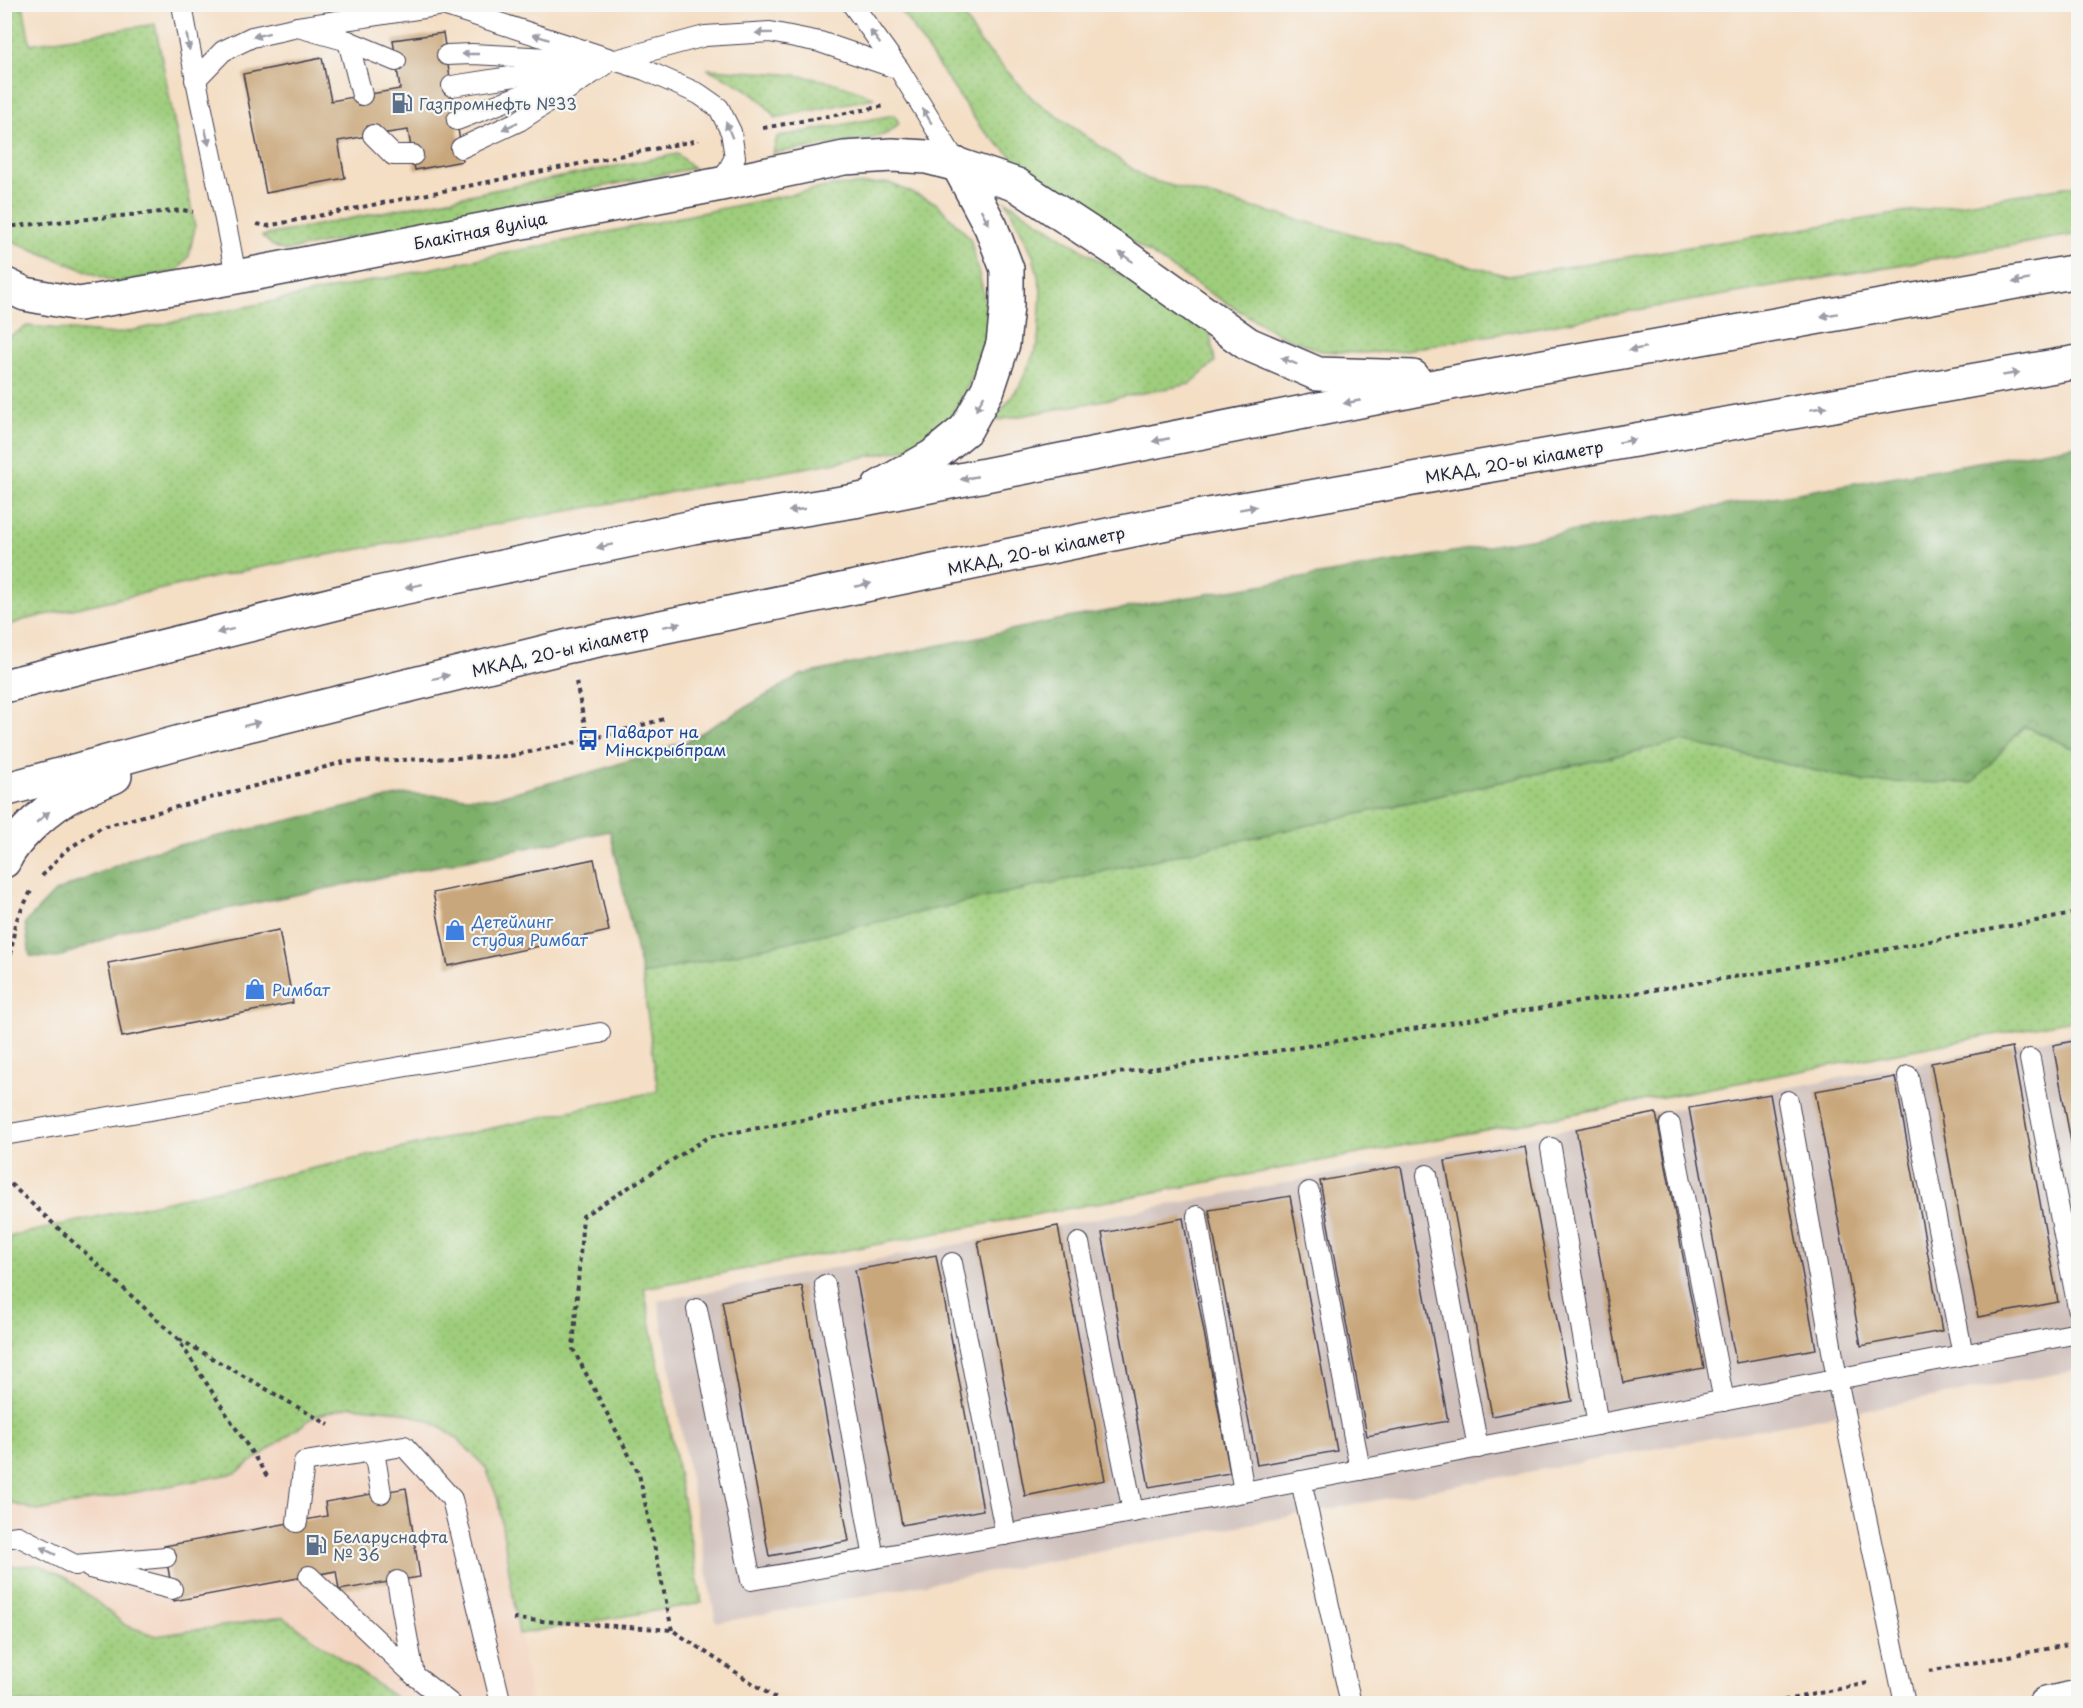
<svg xmlns="http://www.w3.org/2000/svg" width="2083" height="1708" viewBox="0 0 2083 1708" font-family="'Playpen Sans',sans-serif">
<style>
.built{fill:#f3d4bf}
.industrial{fill:#cfc0bb}
.grass{fill:url(#grass-dots);stroke:#60785b;stroke-width:1.5}
.forest{fill:url(#forest-crowns);stroke:#506953;stroke-width:1.5}
.building{fill:#c9a77c}
.lines{fill:none;stroke-linecap:round;stroke-linejoin:round}
.service-casing{stroke:#423e50;stroke-width:22}
.minor-casing{stroke:#423e50;stroke-width:36}
.tertiary-casing{stroke:#423e50;stroke-width:36}
.trunk-casing{stroke:#423e50;stroke-width:36}
.path{stroke:#423e50;stroke-width:4;stroke-dasharray:4.5 4.5;stroke-linecap:butt}
.service{stroke:#fff;stroke-width:20}
.minor{stroke:#fff;stroke-width:33}
.tertiary{stroke:#fff;stroke-width:33}
.trunk{stroke:#fff;stroke-width:33}
.oneway{fill:#9c9ca7}
.labels{text-anchor:middle;dominant-baseline:central;stroke-width:4.5;stroke-linejoin:round;paint-order:stroke}
.service-label{font-size:16px;fill:#4e5e75;stroke:#f6f6f2;text-anchor:start}
.street-label{font-size:16px;fill:#22223b;stroke:#f6f6f2}
.transit-label{font-size:16px;fill:#164399;stroke:#f6f6f2;text-anchor:start}
.shop-label{font-size:16px;fill:#366cbe;stroke:#f6f6f2;text-anchor:start}
</style>
<defs>
<pattern id="grass-dots" width="8" height="8" patternUnits="userSpaceOnUse" patternTransform="scale(1.5)"><rect width="8" height="8" fill="#9ecd7b"/><path d="M2 2h.1M6 6h.1" fill="none" stroke="#88b06b" stroke-width="1.8" stroke-linecap="round"/></pattern>
<pattern id="forest-crowns" width="20" height="18" patternUnits="userSpaceOnUse" patternTransform="scale(1.5)"><rect width="20" height="18" fill="#7eb06b"/><path d="M2 6a3 3 0 1 1 6 0M12 15a3 3 0 1 1 6 0" fill="none" stroke="#678f59"/></pattern>
</defs>
<rect width="100%" height="100%" fill="#f6f6f2"/>
<filter id="ink" filterUnits="userSpaceOnUse"><feTurbulence type="fractalNoise" baseFrequency=".0167" numOctaves="2"/><feDisplacementMap in="SourceGraphic" scale="12" xChannelSelector="R" yChannelSelector="G"/><feConvolveMatrix kernelMatrix="1 2 1 2 8 2 1 2 1" color-interpolation-filters="sRGB"/></filter>
<filter id="wash" filterUnits="userSpaceOnUse"><feTurbulence type="fractalNoise" baseFrequency=".008" numOctaves="4" result="noise"/><feDisplacementMap in="SourceGraphic" scale="24" xChannelSelector="R" yChannelSelector="G"/><feGaussianBlur stdDeviation="1.35" result="paint"/><feColorMatrix in="noise" values="0 0 0 0 0 0 0 0 0 0 0 0 0 0 0 0 0 1.4 0 .05"/><feComposite in="paint" operator="in"/></filter>
<g filter="url(#wash)">
<rect width="100%" height="100%" fill="#f4dec4"/>
<polygon class="built" points="351,1406 398,1411 430,1421 457,1438 486,1468 498,1500 531,1703 403,1703 283,1617 156,1636 126,1625 106,1610 8,1566 5,1569 5,1494 11,1503 38,1511 236,1473 315,1416"/>
<polygon class="industrial" points="2078,1033 2078,1370 716,1623 658,1301"/>
<g class="grass">
<polygon points="5,5 23,5 30,44 155,24 195,227 189,256 177,271 117,283 21,245 5,236"/>
<polygon points="897,5 957,5 979,41 1033,99 1147,179 1508,276 2078,185 2078,234 1399,351 1360,353 1321,351 1280,335 1210,293 1037,179 981,128"/>
<path d="M707 69C764 73 822 71 874 98L775 118C760 93 733 81 707 69Z"/>
<path d="M894 115 899 123C892 133 883 135 871 139L773 153 777 137Z"/>
<polygon points="677,154 694,168 285,251 273,246 262,236"/>
<polygon points="889,183 936,203 970,238 990,319 975,372 952,417 919,447 256,568 23,620 5,627 4,526 12,501 4,478 5,339 27,326 115,334 831,186"/>
<polygon points="1006,201 1210,332 1215,362 1190,384 994,421 1020,385 1038,344 1041,290 1033,255"/>
<polygon points="2024,726 2078,750 2078,1019 644,1288 702,1603 519,1634 498,1500 486,1468 457,1438 430,1421 398,1411 351,1406 315,1416 236,1473 38,1511 11,1503 5,1494 4,1284 11,1236 658,1091 642,975 1682,741 1867,782 1973,782"/>
<polygon points="40,1565 67,1578 125,1625 156,1636 283,1617 403,1703 5,1703 5,1569 8,1566"/>
</g>
<polygon class="forest" points="2078,445 2078,750 2024,726 1973,783 1867,782 1682,741 642,975 610,831 132,928 57,958 30,956 25,923 55,892 148,852 406,794 492,798 603,769 689,740 801,675 1067,618"/>
<g id="blocks">
<g class="building">
<polygon points="443,33 463,161 415,170 408,130 373,135 338,141 345,178 266,193 243,74 322,58 331,101 400,89 393,40"/>
<polygon points="594,859 609,931 448,966 433,893"/>
<polygon points="279,930 293,1003 122,1037 108,963"/>
<polygon points="2078,1040 2078,1174 2077,1174 2053,1045"/>
<polygon points="2012,1047 2058,1302 1978,1317 1931,1063"/>
<polygon points="1895,1077 1942,1331 1861,1346 1815,1091"/>
<polygon points="1770,1094 1816,1349 1736,1363 1689,1108"/>
<polygon points="1656,1113 1704,1368 1623,1383 1576,1129"/>
<polygon points="1525,1147 1572,1401 1492,1416 1445,1161"/>
<polygon points="1401,1166 1448,1421 1367,1436 1320,1181"/>
<polygon points="1290,1196 1337,1451 1257,1465 1209,1210"/>
<polygon points="1183,1218 1230,1473 1149,1487 1102,1233"/>
<polygon points="1058,1226 1105,1480 1025,1496 978,1241"/>
<polygon points="936,1255 983,1510 902,1525 855,1270"/>
<polygon points="802,1286 849,1541 769,1556 722,1301"/>
<polygon points="406,1488 420,1577 339,1590 336,1571 174,1601 164,1546 327,1516 325,1502"/>
</g>
</g>
</g>
<g filter="url(#ink)">
<use href="#blocks" fill-opacity="0" stroke="#423e50" stroke-width="1.5"/>
<g class="lines">
<defs>
<g id="service">
<path d="M182 4C197 96 220 186 236 277"/>
<polyline points="852,4 899,69"/>
<polyline points="298,27 443,5 645,70 699,94 719,108 731,132 735,157 721,184"/>
<polyline points="348,41 362,95"/>
<polyline points="447,55 472,54 570,59"/>
<polyline points="195,80 223,51 252,37 298,27 348,41 396,61"/>
<polyline points="452,86 612,61 705,36 770,32 820,42 899,69 958,165"/>
<polyline points="457,120 576,74"/>
<polyline points="373,135 393,155 413,155"/>
<polyline points="461,148 519,121 605,65"/>
<polyline points="2030,1059 2078,1308"/>
<polyline points="1908,1076 1963,1355"/>
<polyline points="1788,1101 1837,1379 1905,1704"/>
<polyline points="1670,1125 1724,1401"/>
<polyline points="4,1135 600,1033"/>
<polyline points="1551,1148 1598,1425"/>
<polyline points="1427,1175 1478,1448"/>
<polyline points="1309,1192 1360,1470"/>
<polyline points="1197,1216 1244,1492"/>
<polyline points="1079,1243 1133,1512"/>
<polyline points="952,1263 1006,1535"/>
<polyline points="825,1285 874,1558"/>
<polyline points="697,1309 751,1580 1244,1492 2078,1333"/>
<polyline points="374,1451 381,1493"/>
<polyline points="1301,1481 1351,1704"/>
<polyline points="297,1522 304,1462 404,1446 452,1499 501,1704"/>
<polyline points="4,1538 18,1536 75,1565 166,1557"/>
<polyline points="90,1568 172,1589"/>
<polyline points="309,1576 414,1675 451,1704"/>
<polyline points="397,1581 414,1675"/>
</g>
<polyline id="minor" points="4,284 25,294 79,304 236,277 721,184 844,158 892,155 927,157 958,165"/>
<polyline id="tertiary" points="2045,1704 2078,1697"/>
<g id="trunk">
<polyline points="958,165 1017,185 1116,250 1248,344 1318,374 1413,377"/>
<polyline points="879,487 933,456 966,429 988,389 1003,344 1007,306 1007,269 991,227 958,165"/>
<polyline points="4,686 373,594 693,527 854,501 1471,379 2078,271"/>
<polyline points="4,790 195,738 569,646 1191,518 2078,362"/>
<path d="M4 861C13 840 44 812 63 800 79 790 98 784 115 776"/>
</g>
</defs>
<use href="#service" class="service-casing"/>
<use href="#minor" class="minor-casing"/>
<use href="#tertiary" class="tertiary-casing"/>
<use href="#trunk" class="trunk-casing"/>
<g class="path">
<polyline points="763,128 885,106"/>
<polyline points="257,224 267,226 699,140"/>
<polyline points="4,227 183,210 193,212"/>
<polyline points="4,501 4,506"/>
<polyline points="576,682 588,740"/>
<polyline points="42,876 65,851 102,827 344,762 510,756 588,740 664,719"/>
<polyline points="4,1051 7,1051 8,978 15,923 32,889"/>
<polyline points="4,1178 177,1338 269,1479"/>
<polyline points="179,1339 329,1425"/>
<polyline points="513,1619 672,1630 784,1704"/>
<polyline points="672,1630 639,1474 573,1349 583,1216 709,1137 912,1100 1233,1058 1777,970 2078,913"/>
<polyline points="1929,1671 2078,1643"/>
<polyline points="1766,1704 1868,1683"/>
</g>
<use href="#service" class="service"/>
<use href="#minor" class="minor"/>
<use href="#tertiary" class="tertiary"/>
<use href="#trunk" class="trunk"/>
</g>
<defs><path id="oneway-solid" d="M-6-.8H1V-3.2L6.5 0L1 3.2V.8H-6Z" transform="scale(1.5)"/></defs>
<g class="oneway">
<use href="#oneway-solid" transform="translate(764 33) rotate(179)"/>
<use href="#oneway-solid" transform="translate(261 35) rotate(166)"/>
<use href="#oneway-solid" transform="translate(541 37) rotate(-162)"/>
<use href="#oneway-solid" transform="translate(875 37) rotate(-126)"/>
<use href="#oneway-solid" transform="translate(188 42) rotate(80)"/>
<use href="#oneway-solid" transform="translate(470 54) rotate(180)"/>
<use href="#oneway-solid" transform="translate(927 116) rotate(-121)"/>
<use href="#oneway-solid" transform="translate(510 126) rotate(155)"/>
<use href="#oneway-solid" transform="translate(729 130) rotate(-112)"/>
<use href="#oneway-solid" transform="translate(207 137) rotate(77)"/>
<use href="#oneway-solid" transform="translate(985 217) rotate(62)"/>
<use href="#oneway-solid" transform="translate(1126 257) rotate(-145)"/>
<use href="#oneway-solid" transform="translate(2021 281) rotate(170)"/>
<use href="#oneway-solid" transform="translate(1829 315) rotate(170)"/>
<use href="#oneway-solid" transform="translate(1637 349) rotate(170)"/>
<use href="#oneway-solid" transform="translate(1289 361) rotate(-157)"/>
<use href="#oneway-solid" transform="translate(2011 374) rotate(-10)"/>
<use href="#oneway-solid" transform="translate(1352 402) rotate(169)"/>
<use href="#oneway-solid" transform="translate(980 403) rotate(118)"/>
<use href="#oneway-solid" transform="translate(1819 408) rotate(-10)"/>
<use href="#oneway-solid" transform="translate(1161 440) rotate(169)"/>
<use href="#oneway-solid" transform="translate(1627 441) rotate(-10)"/>
<use href="#oneway-solid" transform="translate(969 478) rotate(169)"/>
<use href="#oneway-solid" transform="translate(1248 508) rotate(-10)"/>
<use href="#oneway-solid" transform="translate(797 510) rotate(171)"/>
<use href="#oneway-solid" transform="translate(605 546) rotate(168)"/>
<use href="#oneway-solid" transform="translate(863 585) rotate(-12)"/>
<use href="#oneway-solid" transform="translate(414 586) rotate(168)"/>
<use href="#oneway-solid" transform="translate(672 625) rotate(-12)"/>
<use href="#oneway-solid" transform="translate(225 631) rotate(166)"/>
<use href="#oneway-solid" transform="translate(441 677) rotate(-14)"/>
<use href="#oneway-solid" transform="translate(252 724) rotate(-14)"/>
<use href="#oneway-solid" transform="translate(43 817) rotate(-40)"/>
<use href="#oneway-solid" transform="translate(48 1551) rotate(-154)"/>
</g>
</g>
<defs>
<symbol id="fuel-bare" viewBox="-9 -9 18 18"><path d="M-5.5-6h7V0h2V4h1.3V-2.5L3-4.5l.8-.8L6-3V5H2.5V1h-1V6h-7ZM-4.2-4.7v3.2H.2V-4.7Z" fill="#5c6f8a" stroke="#f6f6f2" stroke-width="2.5" paint-order="stroke"/></symbol>
<symbol id="bus-bare" viewBox="-9 -9 18 18"><path d="M-5-6H5V4H4V6H2V4H-2V6H-4V4H-5ZM-3.5-4V0h7V-4ZM-3.5 1.2v1.5H-2V1.2ZM2 1.2v1.5H3.5V1.2Z" fill="#1a4fb4" stroke="#f6f6f2" stroke-width="2.5" paint-order="stroke"/></symbol>
<symbol id="shop-bare" viewBox="-9 -9 18 18"><path d="M-5-2.5h2.3a2.7 3.5 0 0 1 5.4 0H5L5.5 6h-11ZM-1.5-2.5h3a1.5 2.3 0 0 0-3 0Z" fill="#3f7fe0" stroke="#f6f6f2" stroke-width="2.5" paint-order="stroke"/></symbol>
</defs>
<g fill-rule="evenodd">
<use href="#fuel-bare" x="387" y="88" width="30" height="30"/>
<use href="#bus-bare" x="573" y="725" width="30" height="30"/>
<use href="#shop-bare" x="440" y="915" width="30" height="30"/>
<use href="#shop-bare" x="240" y="974" width="30" height="30"/>
<use href="#fuel-bare" x="301" y="1530" width="30" height="30"/>
</g>
<g class="labels">
<g class="service-label">
<text x="419" y="103">Газпромнефть №33</text>
<text x="333" y="1536">Беларуснафта<tspan x="333" dy="18">№ 36</tspan></text>
</g>
<g class="street-label">
<text transform="translate(480 230) rotate(-11)">Блакітная вуліца</text>
<text transform="translate(1514 461) rotate(-10)">МКАД, 20-ы кіламетр</text>
<text transform="translate(1036 550) rotate(-12)">МКАД, 20-ы кіламетр</text>
<text transform="translate(560 650) rotate(-13)">МКАД, 20-ы кіламетр</text>
</g>
<g class="transit-label">
<text x="605" y="731">Паварот на<tspan x="605" dy="18">Мінскрыбпрам</tspan></text>
</g>
<g class="shop-label">
<text x="472" y="921">Детейлинг<tspan x="472" dy="18">студия Римбат</tspan></text>
<text x="272" y="989">Римбат</text>
</g>
</g>
<rect width="2083" height="1708" fill="none" stroke="#f6f6f2" stroke-width="24"/>
</svg>
